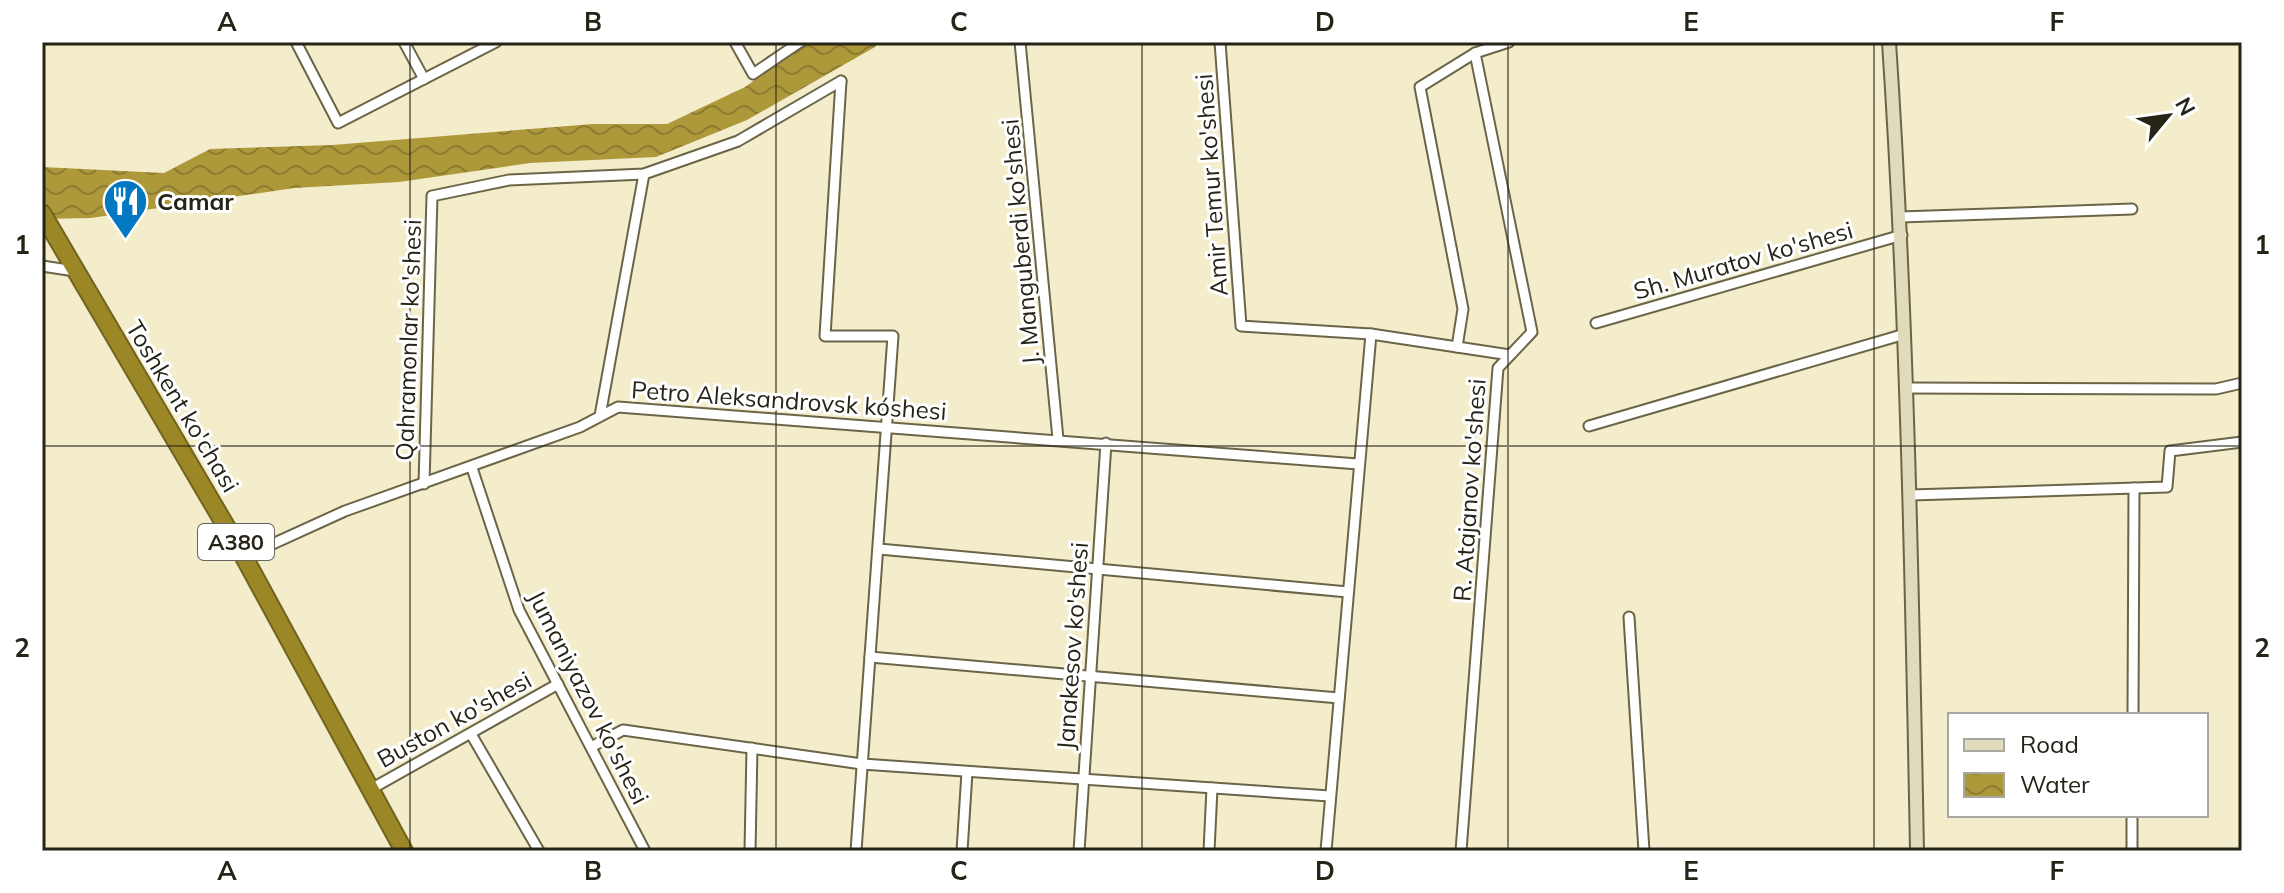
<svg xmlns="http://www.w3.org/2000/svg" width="2284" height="893" viewBox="0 0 2284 893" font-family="Mulish,sans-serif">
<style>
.water{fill:url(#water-waves)}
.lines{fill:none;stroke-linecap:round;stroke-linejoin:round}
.street-casing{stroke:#6b6548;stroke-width:13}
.secondary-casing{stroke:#6b6548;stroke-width:16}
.highway-casing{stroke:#726420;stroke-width:20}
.street{stroke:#fff;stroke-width:9}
.secondary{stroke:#e1dbbe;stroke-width:12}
.highway{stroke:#9b8725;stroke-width:16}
.grid{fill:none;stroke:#262317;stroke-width:2;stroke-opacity:0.55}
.labels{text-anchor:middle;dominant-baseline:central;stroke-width:6;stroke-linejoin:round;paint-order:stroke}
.shield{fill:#fff;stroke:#67655d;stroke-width:2}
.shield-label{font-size:22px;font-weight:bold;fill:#262317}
.street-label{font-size:24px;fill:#262317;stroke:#fff}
.poi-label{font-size:24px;font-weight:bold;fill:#262317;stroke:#fff;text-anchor:start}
.neatline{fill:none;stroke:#262317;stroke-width:3}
.grid-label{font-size:26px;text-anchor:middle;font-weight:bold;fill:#262317}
</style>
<defs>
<pattern id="water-waves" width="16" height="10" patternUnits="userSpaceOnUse" patternTransform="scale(2)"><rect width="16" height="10" fill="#ae993a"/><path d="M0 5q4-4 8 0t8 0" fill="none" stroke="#8d7c30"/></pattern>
</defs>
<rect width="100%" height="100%" fill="#f4edcc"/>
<polygon class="water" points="808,42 879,42 875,47 747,120 656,157 530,163 399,182 294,188 91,218 42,219 42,167 164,173 210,149 332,145 593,124 667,124 745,87"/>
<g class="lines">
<defs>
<g id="street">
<polyline points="296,42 338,123 496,42"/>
<polyline points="404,42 424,79"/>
<polyline points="735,42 753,74 800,42"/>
<polyline points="1020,42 1058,439"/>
<polyline points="1220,42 1241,326 1371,334 1510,355"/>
<polyline points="841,81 825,336 893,336 856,851"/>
<polyline points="1900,217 2132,209"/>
<polyline points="42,266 75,271"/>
<polyline points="1596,323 1902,235"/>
<polyline points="1457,347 1463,309 1420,87 1475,53 1509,42"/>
<polyline points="1907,388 2216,389 2242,383"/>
<polyline points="600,416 644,174"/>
<polyline points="1589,426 1905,334"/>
<polyline points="472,468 519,610 645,851"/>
<polyline points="424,484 432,196 509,180 644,174 738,141 841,81"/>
<polyline points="1911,495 2167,487 2170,451 2242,442"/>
<polyline points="879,549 1348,592"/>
<polyline points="244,557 345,511 580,427 618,407 1358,464"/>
<polyline points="1629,617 1644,851"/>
<polyline points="870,657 1339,698"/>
<polyline points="2133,715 2134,488"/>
<polyline points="471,734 539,851"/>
<polyline points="591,747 623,730 862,764 1330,796"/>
<polyline points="371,789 558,684"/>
<polyline points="750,851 752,748"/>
<polyline points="962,851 967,772"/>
<polyline points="1079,851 1106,443"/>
<polyline points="1209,851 1212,788"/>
<polyline points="1326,851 1371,334"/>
<polyline points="1461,851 1498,368 1532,332 1475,53"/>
<polyline points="2132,851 2132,815"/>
</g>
<path id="secondary" d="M1889 42C1907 312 1912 581 1917 851"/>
<polyline id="highway" points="42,213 244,557 404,851"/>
</defs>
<use href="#street" class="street-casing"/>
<use href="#secondary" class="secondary-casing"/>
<use href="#highway" class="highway-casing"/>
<use href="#street" class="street"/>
<use href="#secondary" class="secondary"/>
<use href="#highway" class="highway"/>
</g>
<path class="grid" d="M410 42V851M776 42V851M1142 42V851M1508 42V851M1874 42V851M42 446H2242"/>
<defs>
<symbol id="restaurant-pin" viewBox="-11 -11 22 30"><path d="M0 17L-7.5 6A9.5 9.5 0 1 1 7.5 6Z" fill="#0377c1" stroke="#fff"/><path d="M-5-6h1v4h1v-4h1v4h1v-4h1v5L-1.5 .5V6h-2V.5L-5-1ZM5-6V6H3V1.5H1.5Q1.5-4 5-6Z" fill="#fff"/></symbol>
</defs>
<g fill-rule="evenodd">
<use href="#restaurant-pin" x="100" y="176" width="51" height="69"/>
</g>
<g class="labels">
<rect class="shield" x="198" y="524" width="76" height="36" rx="6"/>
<g class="shield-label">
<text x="236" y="542">A380</text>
</g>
<g class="street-label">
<text transform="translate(1211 185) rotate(-94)">Amir Temur ko'shesi</text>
<text transform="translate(1020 242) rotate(-95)">J. Manguberdi ko'shesi</text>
<text transform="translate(1743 260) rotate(-16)">Sh. Muratov ko'shesi</text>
<text transform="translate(408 340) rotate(-88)">Qahramonlar ko'shesi</text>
<text transform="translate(789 400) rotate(4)">Petro Aleksandrovsk kóshesi</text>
<text transform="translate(183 406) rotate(59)">Toshkent ko'chasi</text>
<text transform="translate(1469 490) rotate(-86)">R. Atajanov ko'shesi</text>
<text transform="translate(1072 646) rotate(-86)">Janakesov ko'shesi</text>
<text transform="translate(589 697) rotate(63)">Jumaniyazov ko'shesi</text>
<text transform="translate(454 719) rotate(-29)">Buston ko'shesi</text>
</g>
<g class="poi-label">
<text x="157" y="201">Camar</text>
</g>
</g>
<rect width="2284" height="893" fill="none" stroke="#ffffff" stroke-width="88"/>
<rect x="1948" y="713" width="260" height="104" fill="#ffffff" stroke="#a8a7a2" stroke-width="2"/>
<rect x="1964" y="739" width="40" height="12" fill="#e1dbbe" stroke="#a8a7a2" stroke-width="2"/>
<text x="2020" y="753" font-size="24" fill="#262317">Road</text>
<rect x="1964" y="773" width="40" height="24" fill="url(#water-waves)" stroke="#a8a7a2" stroke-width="2"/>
<text x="2020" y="793" font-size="24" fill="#262317">Water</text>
<g transform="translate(2168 116) rotate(61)" stroke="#ffffff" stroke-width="6" paint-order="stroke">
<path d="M0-6L14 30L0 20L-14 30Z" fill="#262317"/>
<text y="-12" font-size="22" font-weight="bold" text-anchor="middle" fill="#262317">N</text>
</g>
<rect x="44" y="44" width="2196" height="805" class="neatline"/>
<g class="grid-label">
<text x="227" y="31">A</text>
<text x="593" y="31">B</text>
<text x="959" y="31">C</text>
<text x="1325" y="31">D</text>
<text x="1691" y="31">E</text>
<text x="2057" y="31">F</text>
<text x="22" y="254">1</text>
<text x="2262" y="254">1</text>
<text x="22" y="657">2</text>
<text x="2262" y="657">2</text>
<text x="227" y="880">A</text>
<text x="593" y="880">B</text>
<text x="959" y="880">C</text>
<text x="1325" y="880">D</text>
<text x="1691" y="880">E</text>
<text x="2057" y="880">F</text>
</g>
</svg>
